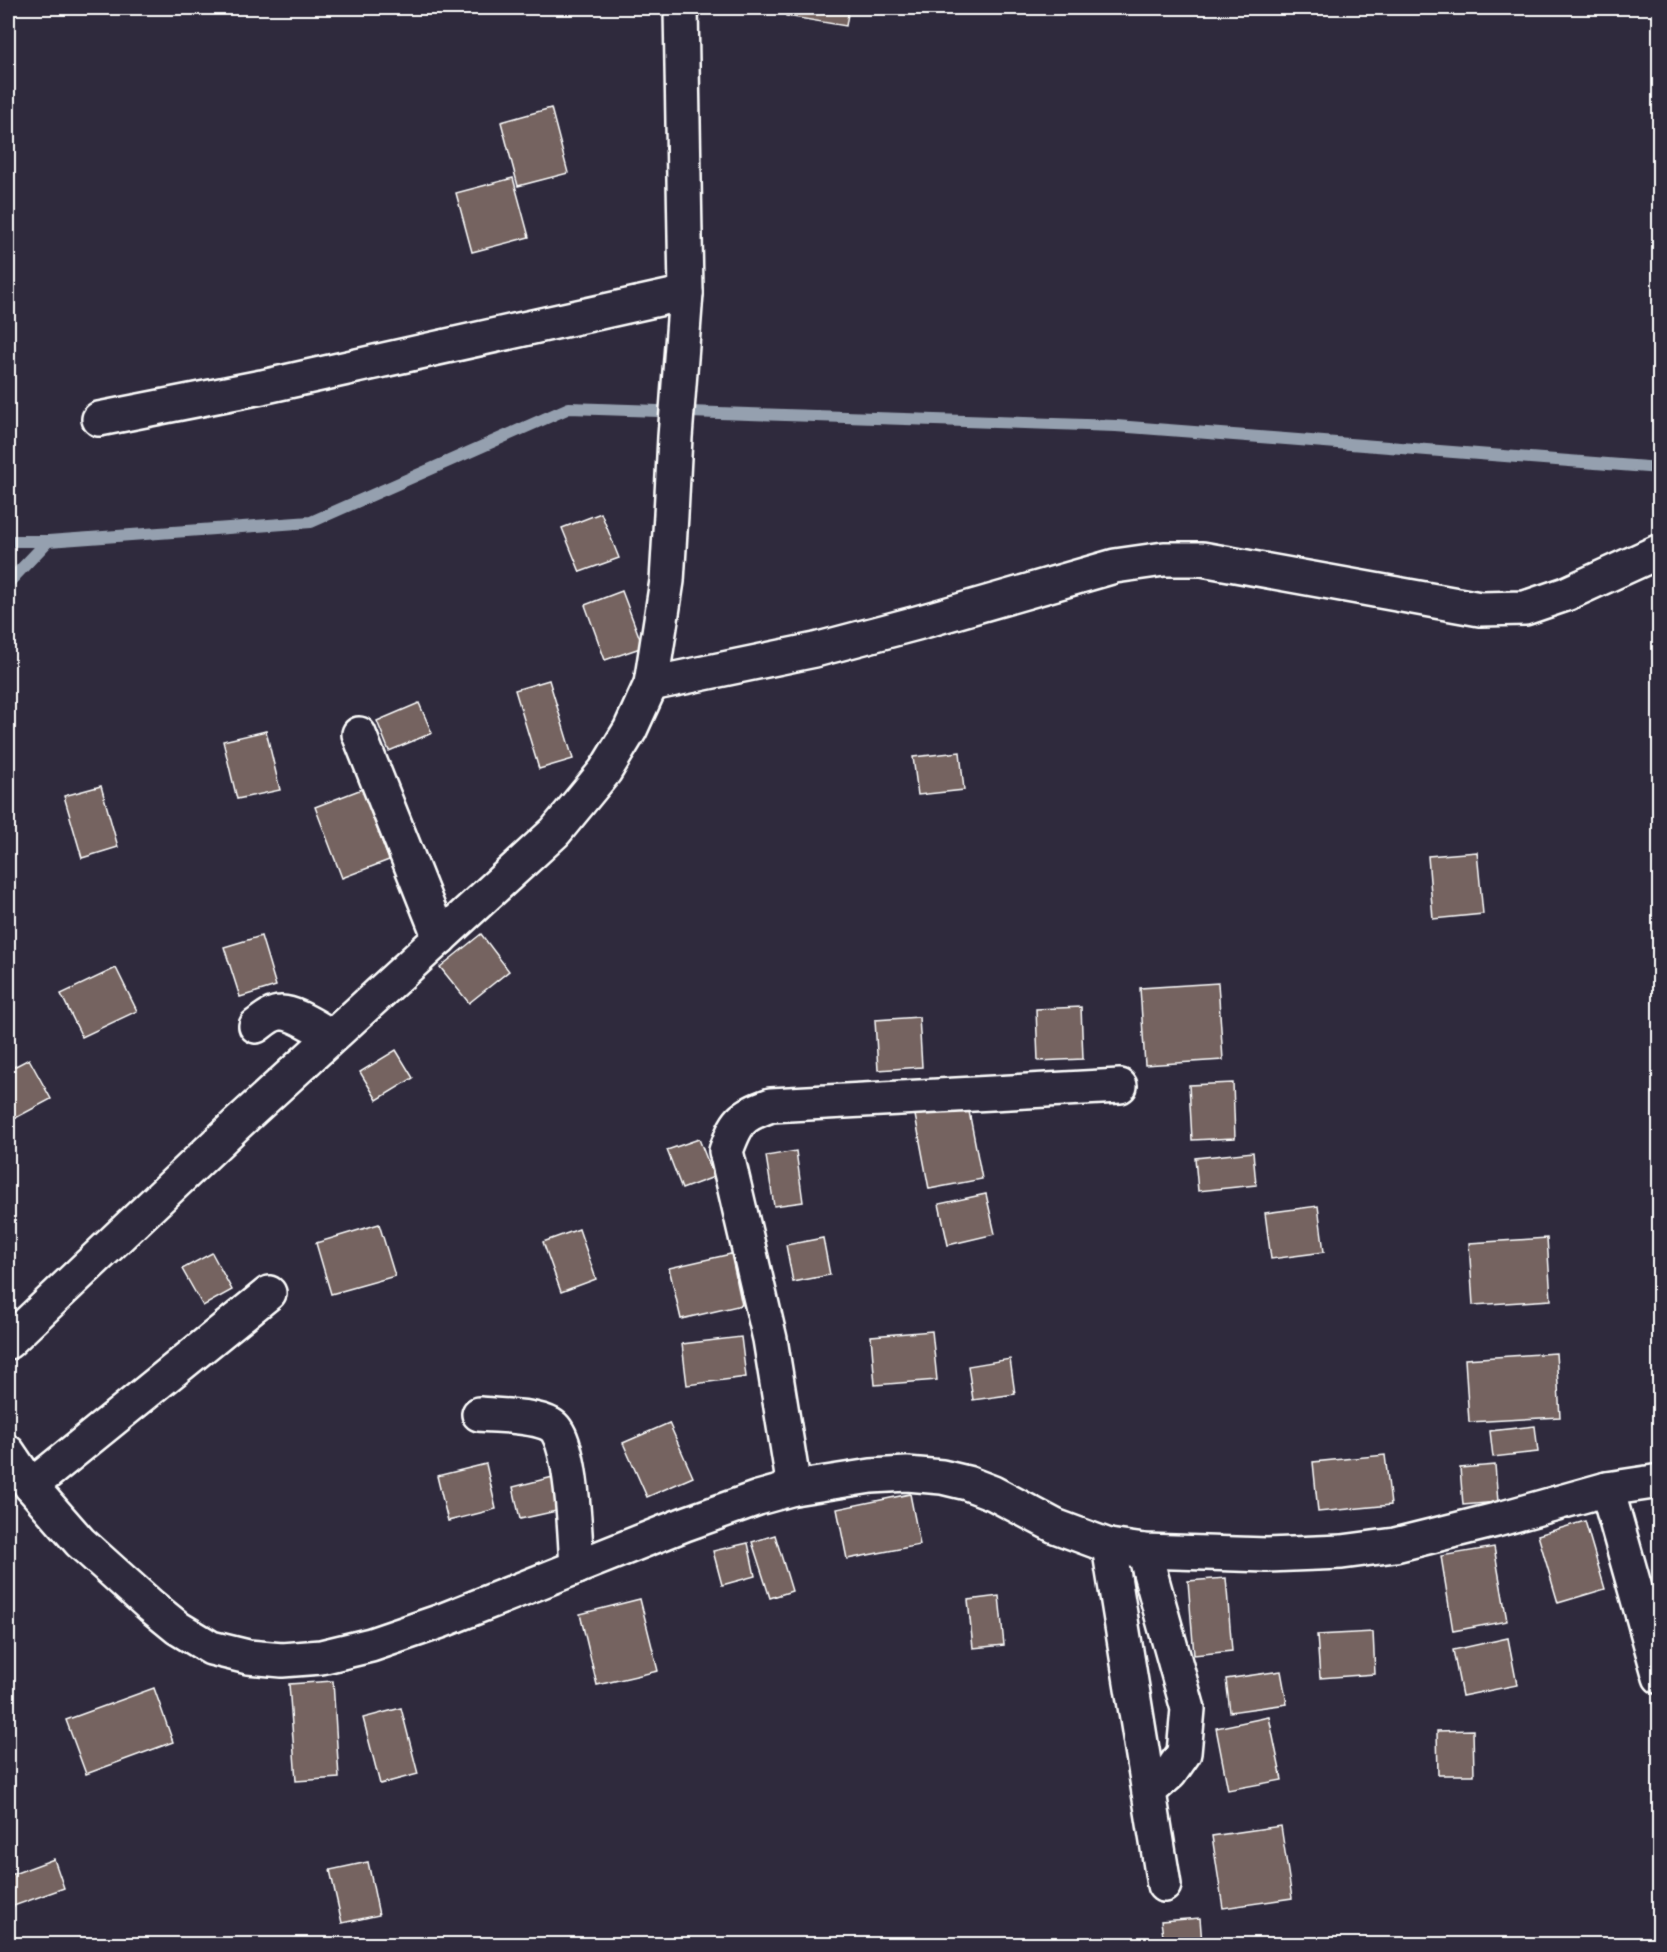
<svg xmlns="http://www.w3.org/2000/svg" width="1667" height="1952" viewBox="0 0 1667 1952" font-family="'Shantell Sans',sans-serif">
<style>
.lines{fill:none;stroke-linecap:round;stroke-linejoin:round}
.stream{stroke:#95a0af;stroke-width:12}
.building{fill:#746461;stroke:#fff;stroke-width:1.5}
.minor-casing{stroke:#fff;stroke-width:38}
.minor{stroke:#2f2a3d;stroke-width:33}
</style>
<rect width="100%" height="100%" fill="#2f2a3d"/>
<filter id="ink" filterUnits="userSpaceOnUse"><feTurbulence type="fractalNoise" baseFrequency=".0167" numOctaves="2"/><feDisplacementMap in="SourceGraphic" scale="12" xChannelSelector="R" yChannelSelector="G"/><feConvolveMatrix kernelMatrix="1 2 1 2 8 2 1 2 1" color-interpolation-filters="sRGB"/></filter>
<g filter="url(#ink)">
<g class="lines">
<g class="stream">
<polyline points="8,541 48,541 311,522 569,408 1116,426 1660,468"/>
<polyline points="8,583 48,541"/>
</g>
</g>
<g class="building">
<polygon points="787,8 849,8 846,26 786,16"/>
<polygon points="551,108 568,173 518,186 501,122"/>
<polygon points="513,178 529,237 472,252 456,193"/>
<polygon points="601,513 619,558 580,572 562,528"/>
<polygon points="622,591 643,647 605,660 585,605"/>
<polygon points="549,680 573,759 539,769 515,690"/>
<polygon points="419,703 432,733 389,751 377,721"/>
<polygon points="266,731 280,790 237,799 223,741"/>
<polygon points="960,752 964,790 918,795 913,757"/>
<polygon points="101,786 118,847 82,858 64,796"/>
<polygon points="362,789 389,860 342,878 315,807"/>
<polygon points="1477,852 1483,914 1433,919 1428,856"/>
<polygon points="481,934 509,971 469,1003 440,967"/>
<polygon points="261,936 276,986 240,997 224,947"/>
<polygon points="116,968 137,1011 82,1037 61,994"/>
<polygon points="1218,983 1223,1060 1145,1065 1140,988"/>
<polygon points="1081,1007 1083,1059 1038,1061 1036,1009"/>
<polygon points="919,1017 922,1067 878,1070 875,1020"/>
<polygon points="396,1050 413,1078 377,1100 360,1072"/>
<polygon points="29,1059 51,1099 8,1122 8,1070"/>
<polygon points="1233,1083 1235,1138 1192,1140 1189,1085"/>
<polygon points="968,1106 982,1179 929,1189 915,1115"/>
<polygon points="699,1139 714,1177 682,1189 667,1150"/>
<polygon points="796,1151 803,1202 774,1206 766,1156"/>
<polygon points="1253,1152 1256,1185 1198,1191 1195,1158"/>
<polygon points="986,1194 995,1234 948,1245 939,1204"/>
<polygon points="1318,1206 1324,1252 1271,1259 1265,1213"/>
<polygon points="379,1224 395,1276 331,1294 316,1243"/>
<polygon points="579,1229 596,1279 561,1292 543,1242"/>
<polygon points="823,1238 830,1275 793,1282 786,1245"/>
<polygon points="1547,1238 1551,1300 1473,1305 1469,1243"/>
<polygon points="212,1253 232,1290 203,1306 182,1269"/>
<polygon points="731,1254 742,1305 681,1319 669,1268"/>
<polygon points="932,1331 937,1380 875,1385 871,1336"/>
<polygon points="741,1337 746,1377 687,1385 682,1344"/>
<polygon points="1556,1353 1560,1417 1469,1422 1465,1359"/>
<polygon points="1010,1359 1015,1394 973,1400 968,1366"/>
<polygon points="669,1423 693,1477 647,1497 623,1443"/>
<polygon points="1535,1426 1538,1452 1493,1457 1490,1431"/>
<polygon points="1385,1455 1391,1505 1318,1512 1313,1462"/>
<polygon points="486,1464 496,1509 448,1521 437,1476"/>
<polygon points="1495,1465 1498,1502 1463,1505 1460,1468"/>
<polygon points="553,1477 561,1510 520,1519 513,1487"/>
<polygon points="910,1494 920,1545 847,1559 837,1509"/>
<polygon points="1585,1521 1605,1589 1558,1603 1538,1535"/>
<polygon points="775,1535 792,1591 770,1598 752,1542"/>
<polygon points="748,1543 755,1576 722,1585 713,1551"/>
<polygon points="1494,1547 1507,1621 1453,1631 1441,1556"/>
<polygon points="1226,1578 1232,1651 1194,1655 1188,1581"/>
<polygon points="999,1596 1004,1645 973,1648 968,1600"/>
<polygon points="640,1599 658,1671 597,1685 580,1614"/>
<polygon points="1373,1632 1375,1674 1320,1678 1317,1635"/>
<polygon points="1508,1638 1517,1685 1462,1696 1453,1650"/>
<polygon points="1281,1671 1287,1704 1230,1712 1226,1679"/>
<polygon points="333,1681 339,1778 296,1781 289,1684"/>
<polygon points="154,1688 173,1742 86,1774 66,1720"/>
<polygon points="401,1708 418,1774 380,1784 363,1718"/>
<polygon points="1269,1717 1282,1780 1228,1790 1216,1728"/>
<polygon points="1473,1730 1474,1775 1438,1775 1437,1731"/>
<polygon points="1281,1826 1292,1898 1223,1908 1212,1836"/>
<polygon points="54,1859 64,1888 8,1908 8,1876"/>
<polygon points="368,1862 379,1915 342,1923 330,1870"/>
<polygon points="1200,1918 1202,1944 1164,1944 1161,1921"/>
</g>
<g class="lines">
<defs>
<g id="minor">
<polyline points="99,419 262,387 686,293"/>
<polyline points="651,684 815,650 917,623 1115,566 1164,559 1202,559 1480,609 1525,608 1566,594 1660,551"/>
<polyline points="359,734 440,938"/>
<path d="M256 1026C263 1021 271 1013 281 1013 294 1012 320 1030 332 1036"/>
<polyline points="8,1342 236,1125 555,832 605,771 630,730 651,684 667,581 671,515 675,437 686,293 681,8"/>
<path d="M479 1414C499 1416 534 1415 551 1425 573 1437 575 1541 577 1567"/>
<polyline points="8,1452 31,1486 80,1542 151,1606 178,1628 211,1648 248,1657 282,1660 321,1657 371,1645 441,1621 685,1524 758,1498 794,1488 871,1476 907,1474 942,1477 967,1483 993,1493 1055,1526 1109,1546 1144,1551 1267,1555 1342,1552 1395,1545 1496,1520 1607,1489 1660,1481"/>
<polyline points="31,1486 269,1293"/>
<path d="M794 1488 770 1339 726 1151C737 1121 740 1116 771 1105L1120 1086"/>
<polyline points="1607,1489 1660,1677"/>
<polyline points="1109,1546 1164,1885"/>
<polyline points="1144,1551 1188,1709 1184,1753 1170,1773 1149,1791"/>
</g>
</defs>
<use href="#minor" class="minor-casing"/>
<use href="#minor" class="minor"/>
</g>
</g>
<rect width="1667" height="1952" fill="none" stroke="#2f2a3d" stroke-width="30"/>
<rect x="15" y="15" width="1637" height="1922" fill="none" stroke="#fff" stroke-width="2" filter="url(#ink)"/>
</svg>
